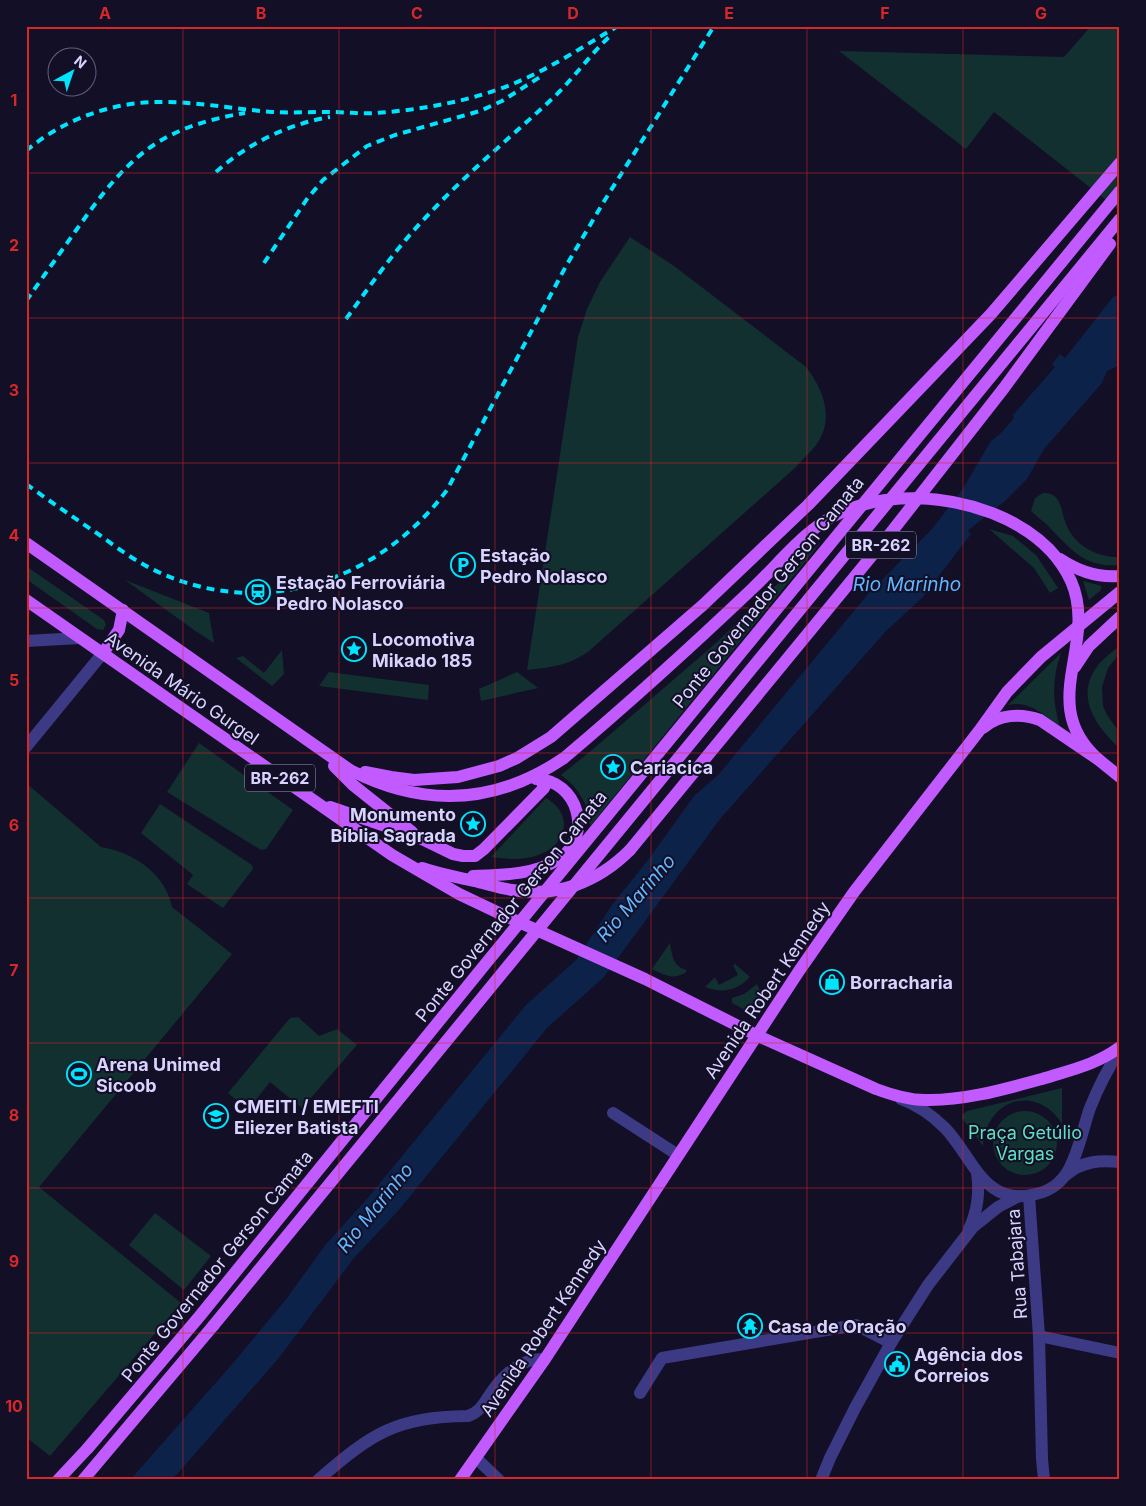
<svg xmlns="http://www.w3.org/2000/svg" width="1146" height="1506" viewBox="0 0 1146 1506" font-family="Inter,sans-serif">
<style>
.green{fill:#12302f}
.water{fill:#0c2248}
.lines{fill:none;stroke-linecap:round;stroke-linejoin:round}
.minor{stroke:#3d3a85;stroke-width:12}
.major{stroke:#c25bff;stroke-width:12}
.rail{stroke:#00e5ff;stroke-width:4;stroke-dasharray:8 6;stroke-linecap:butt}
.major-bridge{stroke:#c25bff;stroke-width:12}
.grid{fill:none;stroke:#d62828;stroke-width:1;stroke-opacity:0.55}
.labels{text-anchor:middle;dominant-baseline:central;stroke-width:4;stroke-linejoin:round;paint-order:stroke}
.shield{fill:#130f26;stroke:#9e99be;stroke-width:1}
.shield-label{font-size:16px;font-weight:bold;fill:#d9d4ff}
.poi-label{font-size:18px;font-weight:bold;fill:#d9d4ff;stroke:#130f26;text-anchor:start}
.street-label{font-size:18px;fill:#d9d4ff;stroke:#130f26}
.park-label{font-size:18px;fill:#5fe0c0;stroke:#130f26}
.water-label{font-size:19px;font-style:italic;fill:#62b6ff;stroke:#130f26}
.neatline{fill:none;stroke:#d62828;stroke-width:2}
.grid-label{font-size:16px;text-anchor:middle;font-weight:bold;fill:#d62828}
</style>
<rect width="100%" height="100%" fill="#130f26"/>
<g class="green">
<polygon points="1091,26 1120,26 1120,211 994,112 966,149 839,51 1064,57"/>
<path d="M630 237 674 266 806 367C821 386 833 413 821 437 816 448 804 457 796 467L589 651C568 666 552 667 527 670L578 337 587 309 600 282Z"/>
<path d="M1043 493C1049 493 1054 494 1057 499 1062 505 1062 514 1065 521 1072 544 1096 558 1120 557V565C1085 568 1073 551 1051 529 1045 522 1037 517 1031 511L1035 498Z"/>
<polygon points="989,529 1013,536 1036,555 1058,588 1050,593 1034,568"/>
<path d="M822 541 590 826C588 804 579 788 561 775L592 750 716 643Z"/>
<polygon points="26,566 104,620 106,625 103,630 97,629 26,579"/>
<polygon points="125,580 209,613 214,643 194,630"/>
<polygon points="1083,581 1102,586 1100,591 1089,600"/>
<path d="M1120 646V653L1108 668 1102 687 1103 706 1107 715 1120 733V749C1096 726 1073 696 1099 664 1105 657 1113 651 1120 646Z"/>
<polygon points="282,650 284,674 272,686 236,658 243,656 264,673"/>
<path d="M1061 653C1052 678 1052 701 1060 727 1043 715 1030 700 1008 705Z"/>
<polygon points="329,672 429,685 428,700 319,686"/>
<polygon points="517,672 538,688 481,701 479,689"/>
<polygon points="199,743 293,810 266,849 261,850 167,792"/>
<path d="M26 783 101 847C133 852 166 874 172 907L232 954 39 1187 181 1303 50 1456 26 1437Z"/>
<path d="M546 798C573 813 568 843 541 854 525 861 507 859 491 857Z"/>
<polygon points="160,804 252,865 253,869 223,908 187,884 193,875 141,833"/>
<path d="M670 943C672 955 673 967 687 970L685 973C673 980 664 975 652 969Z"/>
<path d="M735 964 750 977C738 990 723 994 705 987L715 977 719 985 738 975 733 965Z"/>
<path d="M757 984C762 993 762 1002 757 1011H747L732 1003V998L744 994Z"/>
<polygon points="298,1017 319,1036 337,1029 357,1045 302,1108 270,1082 248,1110 228,1093 290,1018"/>
<path d="M1062 1088V1124C1037 1083 986 1099 983 1146L962 1118 963 1114 967 1111Z"/>
<circle cx="1025" cy="1143" r="32"/>
<polygon points="155,1213 211,1256 184,1290 129,1245"/>
</g>
<polygon class="water" points="1120,294 1120,365 1107,371 1102,383 1044,449 1027,479 1005,501 976,524 968,531 971,534 922,598 886,631 720,819 604,977 547,1028 398,1211 354,1258 278,1359 172,1480 130,1480 234,1362 287,1298 326,1244 366,1200 526,1005 576,960 612,905 648,860 694,796 719,774 868,594 932,529 962,490 991,441 1000,434 1014,418 1013,415 1055,367 1052,364 1060,354 1065,358 1113,297"/>
<g class="lines">
<g class="minor">
<polyline points="26,641 80,638"/>
<polyline points="26,747 103,653"/>
<path d="M901 1099C917 1105 933 1116 945 1128 973 1157 984 1208 1036 1194 1050 1191 1062 1182 1069 1169 1079 1151 1083 1128 1090 1108 1098 1088 1108 1068 1120 1050"/>
<polyline points="613,1113 678,1155"/>
<path d="M1066 1175C1082 1161 1100 1160 1120 1162"/>
<polyline points="1029,1196 1039,1336 1042,1459 1044,1480"/>
<path d="M969 1229C978 1210 980 1193 977 1173"/>
<polyline points="1039,1336 1120,1353"/>
<polyline points="640,1393 662,1358 856,1325 891,1343"/>
<polyline points="476,1458 499,1480"/>
<path d="M318 1480C372 1433 396 1417 468 1416 482 1411 485 1401 493 1390 506 1372 522 1358 545 1359"/>
<polyline points="821,1480 830,1458 855,1408 891,1343 928,1285 973,1227 998,1207 1019,1196"/>
</g>
<g class="major">
<path d="M26 543 350 770C424 808 495 805 564 758 628 704 691 647 752 589 781 562 805 528 842 512 888 492 945 495 992 513 1025 526 1056 548 1071 581 1099 645 1035 704 1099 760"/>
<path d="M1060 559C1078 571 1099 578 1120 576"/>
<path d="M26 600 392 855 459 894 501 914 645 979 758 1036 876 1089C892 1095 908 1100 925 1100 964 1101 1005 1089 1042 1079 1070 1070 1096 1065 1120 1047"/>
<polyline points="103,653 119,630 123,610"/>
<polyline points="1075,667 1089,646 1120,617"/>
<path d="M983 728C999 714 1021 713 1040 720L1099 760 1120 777"/>
<polyline points="334,766 353,785 412,832"/>
<polyline points="365,772 391,777 414,780 458,777 499,766 517,758 551,737 703,605 808,505 991,314 1120,163"/>
<polyline points="330,807 420,838 453,854 463,856 475,856 484,849 544,788 541,779"/>
<path d="M422 868C439 874 457 877 474 881 487 884 499 888 512 890 557 898 598 882 630 850"/>
<path d="M473 876C501 875 535 875 559 859 594 836 578 780 536 779"/>
<polyline points="58,1480 88,1448"/>
<polyline points="83,1480 213,1326"/>
<polyline points="460,1480 545,1359 799,971 854,892 979,731 1007,692 1041,657 1120,592"/>
</g>
<g class="rail">
<path d="M26 151C61 121 109 103 155 102 194 101 233 109 272 112 291 113 310 112 329 112 344 112 360 114 375 113 421 110 472 101 515 83 551 68 584 46 618 26"/>
<path d="M216 172C247 144 288 124 330 117"/>
<polyline points="264,263 307,199 323,180 367,146 395,135 480,111 502,101 540,77"/>
<path d="M26 301C43 277 60 253 77 229 97 201 116 174 144 152 173 129 209 119 245 113"/>
<path d="M346 319C372 283 397 247 428 215 467 173 511 137 553 98 573 79 589 56 609 37"/>
<path d="M26 484C51 502 76 519 101 536 117 548 134 560 152 569 259 622 378 583 447 490L566 266 603 203 714 26"/>
</g>
<g class="major-bridge">
<polyline points="630,850 893,530 1004,388 1110,244"/>
<polyline points="213,1326 1120,219"/>
<polyline points="88,1448 199,1317 487,962 1120,191"/>
</g>
</g>
<path class="grid" d="M183 26V1480M339 26V1480M495 26V1480M651 26V1480M807 26V1480M963 26V1480M26 173H1120M26 318H1120M26 463H1120M26 608H1120M26 753H1120M26 898H1120M26 1043H1120M26 1188H1120M26 1333H1120"/>
<defs>
<symbol id="parking-ring" viewBox="-11 -11 22 22"><circle r="9.5" fill="#130f26" stroke="#00e5ff" stroke-width="1.5"/><path d="M-3.5-5.5H1a3.5 3.5 0 0 1 0 7H-1V5.5H-3.5ZM-1-3.4V-.6H.8a1.4 1.4 0 0 0 0-2.8Z" fill="#00e5ff"/></symbol>
<symbol id="station-ring" viewBox="-11 -11 22 22"><circle r="9.5" fill="#130f26" stroke="#00e5ff" stroke-width="1.5"/><path d="M-3-6H3Q5-6 5-4V2Q5 4 3 4L4.5 6H3L1.5 4h-3L-3 6H-4.5L-3 4Q-5 4-5 2V-4Q-5-6-3-6ZM-3.5-4v3h7v-3ZM-3.5 1v1.5H-2V1ZM2 1v1.5H3.5V1Z" fill="#00e5ff"/></symbol>
<symbol id="sight-ring" viewBox="-11 -11 22 22"><circle r="9.5" fill="#130f26" stroke="#00e5ff" stroke-width="1.5"/><path d="M0-6L1.8-2.2L6-1.7L2.9 1.2L3.7 5.4L0 3.3L-3.7 5.4L-2.9 1.2L-6-1.7L-1.8-2.2Z" fill="#00e5ff"/></symbol>
<symbol id="shop-ring" viewBox="-11 -11 22 22"><circle r="9.5" fill="#130f26" stroke="#00e5ff" stroke-width="1.5"/><path d="M-5-2.5h2.3a2.7 3.5 0 0 1 5.4 0H5L5.5 6h-11ZM-1.5-2.5h3a1.5 2.3 0 0 0-3 0Z" fill="#00e5ff"/></symbol>
<symbol id="stadium-ring" viewBox="-11 -11 22 22"><circle r="9.5" fill="#130f26" stroke="#00e5ff" stroke-width="1.5"/><path d="M0-5a6.5 5 0 1 0 0 10a6.5 5 0 1 0 0-10ZM-3.5-1.8h7v3.6h-7Z" fill="#00e5ff"/></symbol>
<symbol id="school-ring" viewBox="-11 -11 22 22"><circle r="9.5" fill="#130f26" stroke="#00e5ff" stroke-width="1.5"/><path d="M0-5L7-2L0 1L-7-2ZM-4 1L0 2.5L4 1V4Q0 6-4 4Z" fill="#00e5ff"/></symbol>
<symbol id="temple-ring" viewBox="-11 -11 22 22"><circle r="9.5" fill="#130f26" stroke="#00e5ff" stroke-width="1.5"/><path d="M0-6L5-2H3V0L6.5 2.5H4V6H1.5V3h-3V6H-4V2.5H-6.5L-3 0V-2H-5Z" fill="#00e5ff"/></symbol>
<symbol id="civic-ring" viewBox="-11 -11 22 22"><circle r="9.5" fill="#130f26" stroke="#00e5ff" stroke-width="1.5"/><path d="M-.6-6.5H3V-4.5H.6V-3L4-1V1h2V6H-6V1h2V-1L-.6-3ZM-1.2 2.5V6h2.4V2.5Z" fill="#00e5ff"/></symbol>
</defs>
<g fill-rule="evenodd">
<use href="#parking-ring" x="449" y="551" width="28" height="28"/>
<use href="#station-ring" x="244" y="578" width="28" height="28"/>
<use href="#sight-ring" x="340" y="635" width="28" height="28"/>
<use href="#sight-ring" x="599" y="753" width="28" height="28"/>
<use href="#sight-ring" x="459" y="810" width="28" height="28"/>
<use href="#shop-ring" x="818" y="968" width="28" height="28"/>
<use href="#stadium-ring" x="65" y="1060" width="28" height="28"/>
<use href="#school-ring" x="202" y="1102" width="28" height="28"/>
<use href="#temple-ring" x="736" y="1312" width="28" height="28"/>
<use href="#civic-ring" x="883" y="1350" width="28" height="28"/>
</g>
<g class="labels">
<g class="shield">
<rect x="846" y="531.5" width="70" height="27" rx="4"/>
<rect x="245" y="764.5" width="70" height="27" rx="4"/>
</g>
<g class="shield-label">
<text x="881" y="545">BR-262</text>
<text x="280" y="778">BR-262</text>
</g>
<g class="poi-label">
<text x="480" y="555">Estação<tspan x="480" dy="21">Pedro Nolasco</tspan></text>
<text x="276" y="582">Estação Ferroviária<tspan x="276" dy="21">Pedro Nolasco</tspan></text>
<text x="372" y="639">Locomotiva<tspan x="372" dy="21">Mikado 185</tspan></text>
<text x="630" y="767">Cariacica</text>
<text x="456" y="814" text-anchor="end">Monumento<tspan x="456" dy="21">Bíblia Sagrada</tspan></text>
<text x="850" y="982">Borracharia</text>
<text x="96" y="1064">Arena Unimed<tspan x="96" dy="21">Sicoob</tspan></text>
<text x="234" y="1106">CMEITI / EMEFTI<tspan x="234" dy="21">Eliezer Batista</tspan></text>
<text x="768" y="1326">Casa de Oração</text>
<text x="914" y="1354">Agência dos<tspan x="914" dy="21">Correios</tspan></text>
</g>
<g class="street-label">
<text transform="translate(768 592) rotate(-51)">Ponte Governador Gerson Camata</text>
<text transform="translate(182 688) rotate(35)">Avenida Mário Gurgel</text>
<text transform="translate(511 906) rotate(-51)">Ponte Governador Gerson Camata</text>
<text transform="translate(767 990) rotate(-56)">Avenida Robert Kennedy</text>
<text transform="translate(1017 1264) rotate(-94)">Rua Tabajara</text>
<text transform="translate(217 1266) rotate(-51)">Ponte Governador Gerson Camata</text>
<text transform="translate(543 1328) rotate(-56)">Avenida Robert Kennedy</text>
</g>
<g class="park-label">
<text x="1025" y="1132">Praça Getúlio<tspan x="1025" dy="21">Vargas</tspan></text>
</g>
<g class="water-label">
<text x="907" y="584">Rio Marinho</text>
<text transform="translate(636 898) rotate(-49)">Rio Marinho</text>
<text transform="translate(375 1208) rotate(-51)">Rio Marinho</text>
</g>
</g>
<rect width="1146" height="1506" fill="none" stroke="#130f26" stroke-width="55"/>
<g transform="translate(72 72) rotate(40)"><circle r="24" fill="#130f26" stroke="#625e7d"/>
<path d="M0-4L9 19L0 12L-9 19Z" fill="#00e5ff"/>
<text y="-8" font-size="14" font-weight="bold" text-anchor="middle" fill="#d9d4ff">N</text>
</g>
<rect x="28" y="28" width="1090" height="1450" class="neatline"/>
<g class="grid-label">
<text x="105" y="19">A</text>
<text x="261" y="19">B</text>
<text x="417" y="19">C</text>
<text x="573" y="19">D</text>
<text x="729" y="19">E</text>
<text x="885" y="19">F</text>
<text x="1041" y="19">G</text>
<text x="14" y="106">1</text>
<text x="14" y="251">2</text>
<text x="14" y="396">3</text>
<text x="14" y="541">4</text>
<text x="14" y="686">5</text>
<text x="14" y="831">6</text>
<text x="14" y="976">7</text>
<text x="14" y="1121">8</text>
<text x="14" y="1267">9</text>
<text x="14" y="1412">10</text>
</g>
</svg>
